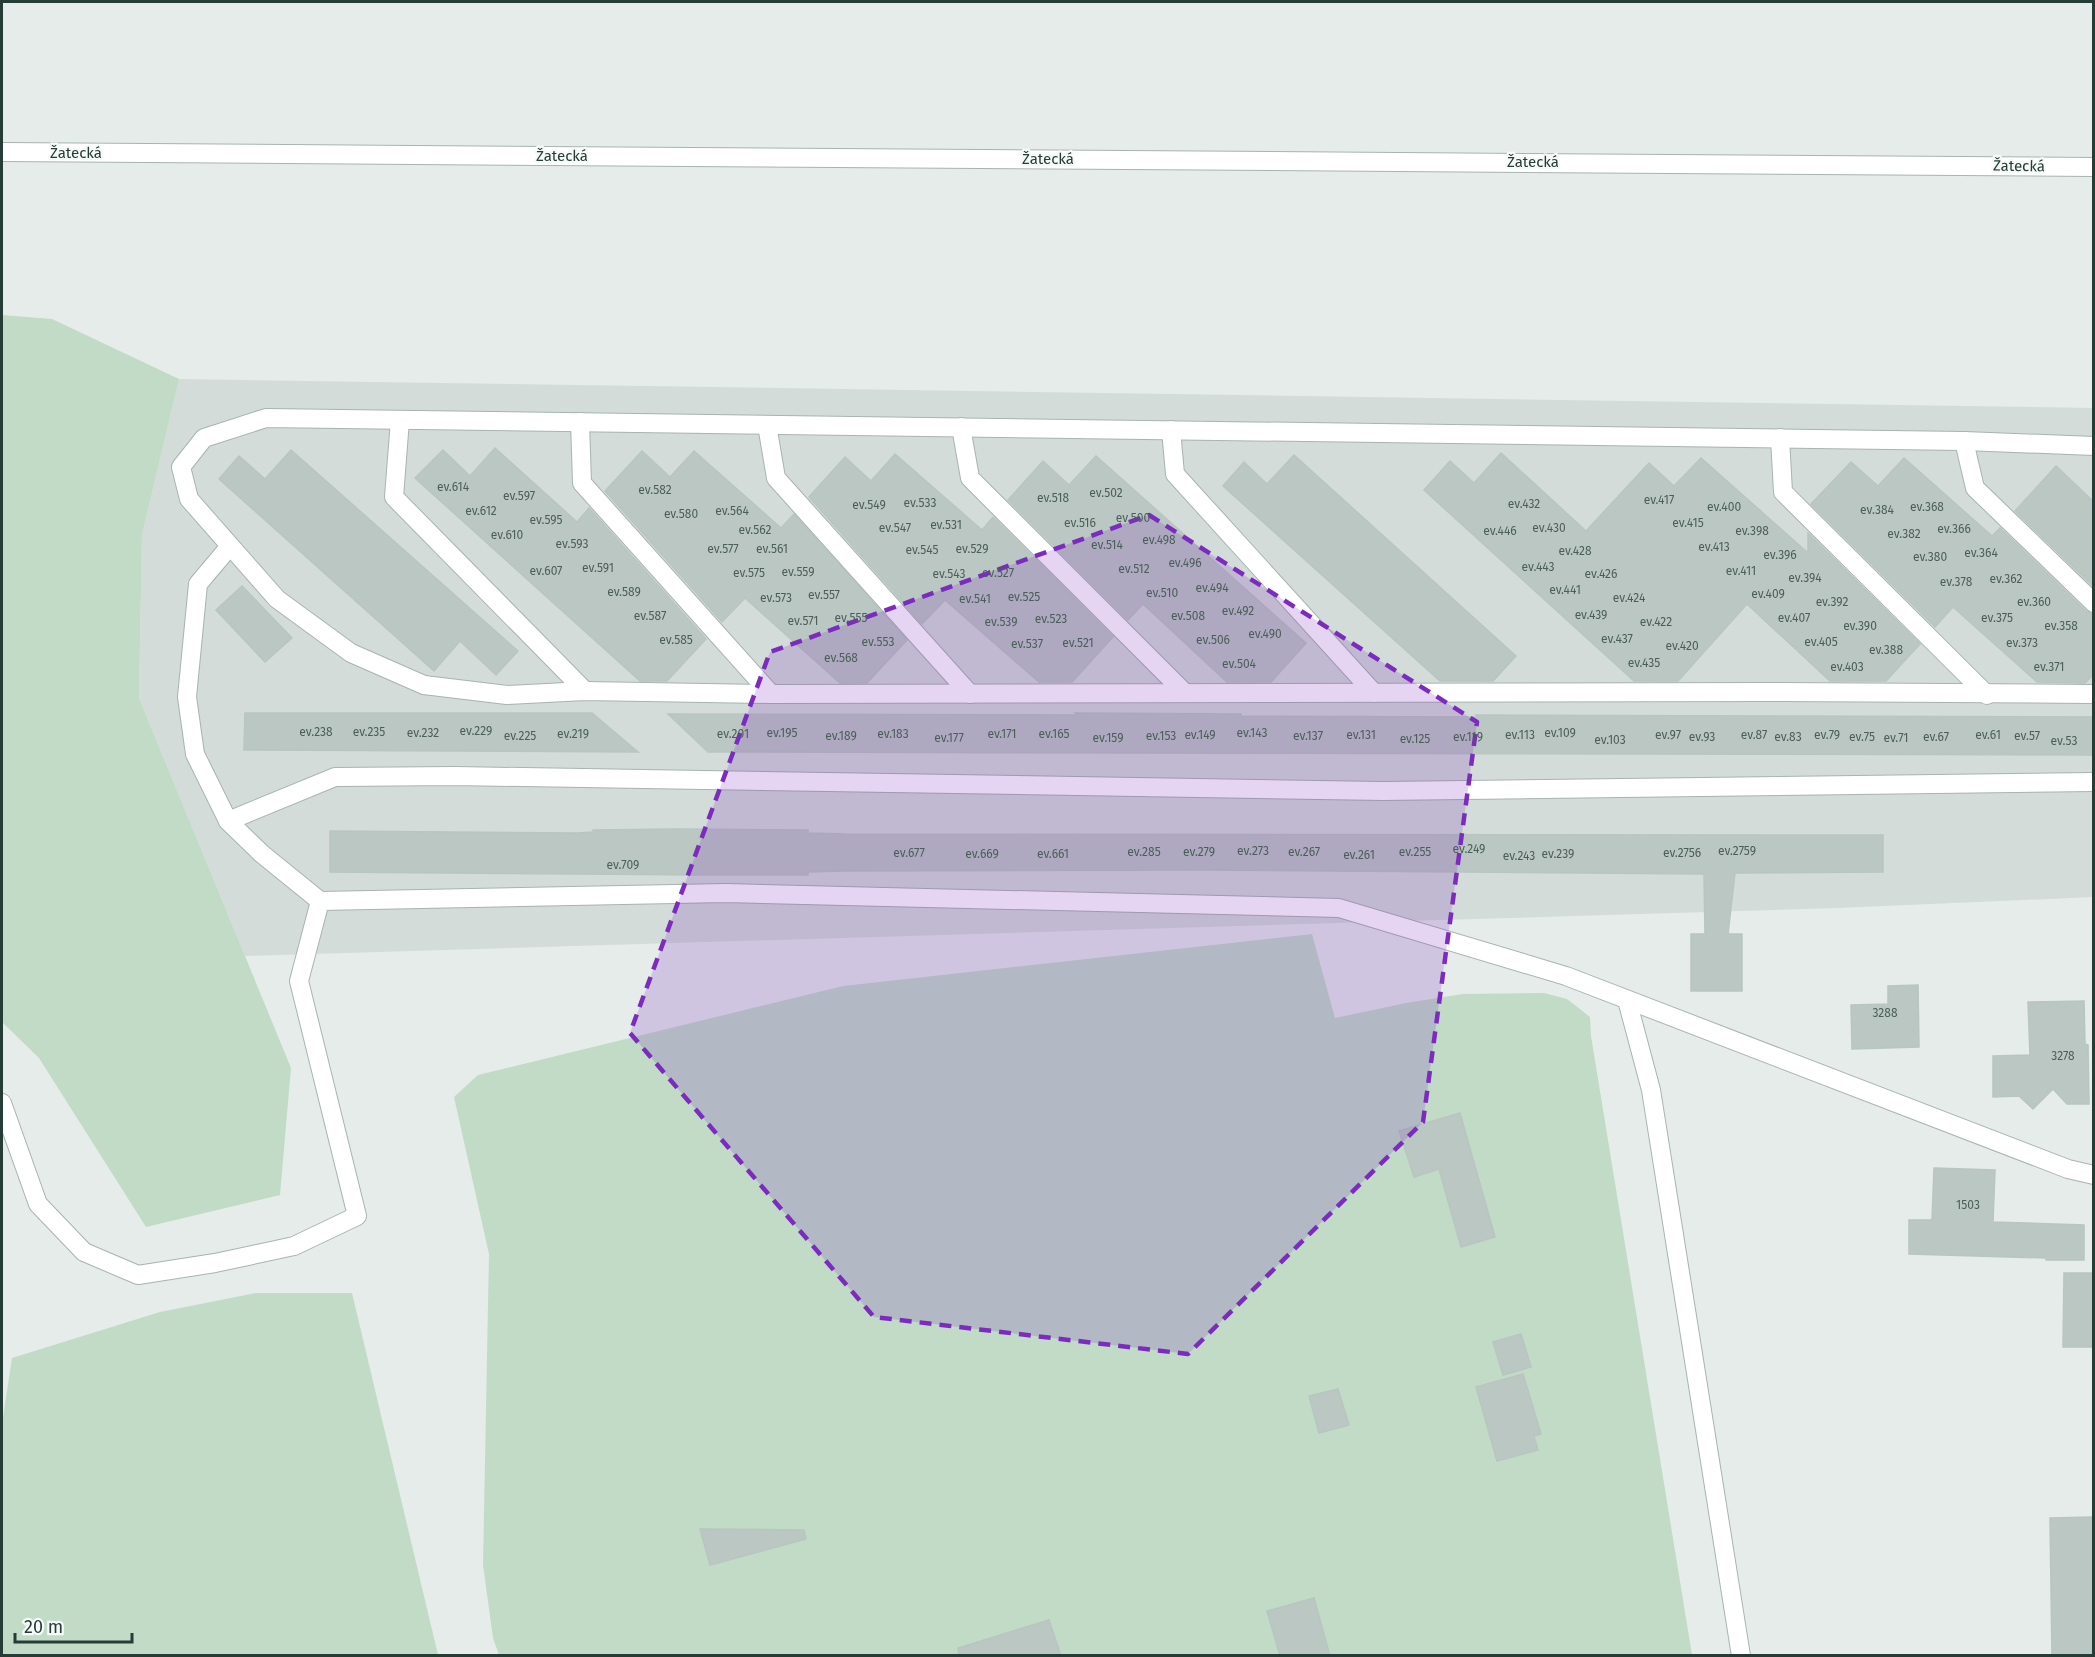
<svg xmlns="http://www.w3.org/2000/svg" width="2095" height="1657" viewBox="0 0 2095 1657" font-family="'Fira Sans',sans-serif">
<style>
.built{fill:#d3dcd8}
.green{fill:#c1dbc7}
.building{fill:#bbc7c2;stroke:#b8c5c0;stroke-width:1.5}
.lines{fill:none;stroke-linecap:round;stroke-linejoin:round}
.minor-casing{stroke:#a8b4b0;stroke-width:20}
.minor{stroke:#fff;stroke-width:18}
.marked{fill:#7b2cbf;fill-opacity:0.2;stroke:#7b2cbf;stroke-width:4.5;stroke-dasharray:12 8;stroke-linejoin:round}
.labels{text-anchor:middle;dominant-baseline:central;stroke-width:4.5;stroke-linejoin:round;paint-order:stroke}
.number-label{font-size:12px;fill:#4b5f59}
.street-label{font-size:15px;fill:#263c36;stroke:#f5f9f7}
</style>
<rect width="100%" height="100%" fill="#e5ece9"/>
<polygon class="built" points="179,379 2093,408 2093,897 1838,908 245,956 139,698 142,535"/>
<g class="green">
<polygon points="2,315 52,319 179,379 142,535 139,698 291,1068 280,1195 146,1227 39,1058 2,1022"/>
<polygon points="1312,934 1335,1018 1406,1003 1463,994 1544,993 1567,999 1590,1017 1591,1036 1692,1655 499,1655 493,1638 483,1565 489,1254 454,1097 478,1075 843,986"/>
<polygon points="256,1293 352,1293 438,1655 2,1655 2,1424 12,1358 160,1312"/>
</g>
<g class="building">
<polygon points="495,448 577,522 589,508 706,639 667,681 640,681 415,478 443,450 470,476"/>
<polygon points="291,450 518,651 496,675 460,641 434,671 219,479 239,456 265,479"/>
<polygon points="642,451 670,477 694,451 781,528 794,514 907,640 867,683 840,683 745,598 722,622 605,491"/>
<polygon points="1501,453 1586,531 1649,463 1674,486 1701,458 1808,553 1808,533 1920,644 1886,681 1830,681 1747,604 1678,681 1634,681 1424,490 1450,461 1474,483"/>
<polygon points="895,454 982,530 993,517 1113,637 1072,682 1039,682 945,600 922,624 809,497 845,457 871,481"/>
<polygon points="1294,455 1516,656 1493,681 1440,681 1223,486 1244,462 1267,484"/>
<polygon points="1096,456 1306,643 1271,682 1227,682 1143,604 1128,620 1008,500 1043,461 1069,485"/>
<polygon points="1904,458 1992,536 2000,528 2086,611 2094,614 2094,674 2085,683 2037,682 1953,607 1935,627 1811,504 1851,462 1878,486"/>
<polygon points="2056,466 2094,502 2094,587 2015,511"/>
<polygon points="242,586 292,638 265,662 216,610"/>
<polygon points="245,713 592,713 638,752 244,750"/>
<polygon points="1075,713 1241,714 1240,716 1478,717 1476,715 2094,717 2094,755 708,752 668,714 1077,715"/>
<polygon points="678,829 808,830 808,833 844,834 1883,835 1883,872 1735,873 1728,934 1742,934 1742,991 1691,991 1691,934 1705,934 1704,874 1201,870 844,871 808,872 808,875 710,875 330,872 330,831 577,833 593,832 593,830"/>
<polygon points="1918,985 1919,1047 1852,1049 1851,1005 1888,1004 1888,986"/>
<polygon points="2084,1001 2085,1044 2088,1045 2089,1104 2067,1104 2053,1089 2033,1109 2019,1096 1993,1097 1993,1056 2030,1055 2028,1002"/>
<polygon points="1460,1113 1495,1237 1461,1247 1439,1169 1414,1177 1399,1131"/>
<polygon points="1934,1168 1995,1170 1993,1222 2084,1225 2084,1260 2046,1260 2046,1258 1909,1254 1909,1220 1932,1220"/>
<polygon points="2064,1273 2094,1273 2094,1347 2063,1347"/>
<polygon points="1521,1334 1531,1367 1503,1375 1493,1342"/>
<polygon points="1523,1374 1541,1434 1534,1436 1538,1450 1497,1461 1476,1387"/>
<polygon points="1338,1389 1349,1425 1319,1433 1309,1396"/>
<polygon points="2094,1517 2094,1656 2052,1656 2050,1518"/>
<polygon points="700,1529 804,1530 806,1539 710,1565"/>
<polygon points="1314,1598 1330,1656 1280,1656 1267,1611"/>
<polygon points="1049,1620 1061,1656 959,1656 958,1648"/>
</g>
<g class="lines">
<defs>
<g id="minor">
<polyline points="2,152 2094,167"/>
<polyline points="400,420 394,497 585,691"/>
<polyline points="580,422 582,483 771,694"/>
<polyline points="767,425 776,478 970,694"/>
<polyline points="961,427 970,478 1185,693"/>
<polyline points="1171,430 1175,474 1374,693"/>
<polyline points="1780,438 1783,492 1987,695"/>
<polyline points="1964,441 1975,488 2094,603"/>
<polyline points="2094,446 1964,441 266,418 204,438 181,467 189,499 277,599 351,653 424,685 507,695 585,691 771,694 1778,692 2094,694"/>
<polyline points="230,546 198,584 187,697 195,754 228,821 262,854 320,901"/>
<polyline points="228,821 335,777 455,776 1383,791 2094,782"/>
<polyline points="1627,1000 1651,1090 1741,1656"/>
<polyline points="2,1103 38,1204 84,1252 138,1275 215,1263 294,1246 357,1216 299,981 320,901 726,893 1339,908 1566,976 2068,1169 2094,1175"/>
</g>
</defs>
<use href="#minor" class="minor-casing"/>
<use href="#minor" class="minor"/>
</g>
<path class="marked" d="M1149 515 1477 722 1423 1122 1188 1354 874 1317 630 1033 770 652Z"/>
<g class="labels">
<g class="number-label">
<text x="453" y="487">ev.614</text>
<text x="655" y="490">ev.582</text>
<text x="1106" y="493">ev.502</text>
<text x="519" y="496">ev.597</text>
<text x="1053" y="498">ev.518</text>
<text x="1659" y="500">ev.417</text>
<text x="920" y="503">ev.533</text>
<text x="1524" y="504">ev.432</text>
<text x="869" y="505">ev.549</text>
<text x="1724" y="507">ev.400</text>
<text x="1927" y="507">ev.368</text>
<text x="1877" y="510">ev.384</text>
<text x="481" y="511">ev.612</text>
<text x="732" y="511">ev.564</text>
<text x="681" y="514">ev.580</text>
<text x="1133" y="518">ev.500</text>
<text x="546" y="520">ev.595</text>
<text x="1080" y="523">ev.516</text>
<text x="1688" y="523">ev.415</text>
<text x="946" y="525">ev.531</text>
<text x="895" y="528">ev.547</text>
<text x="1549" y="528">ev.430</text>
<text x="1954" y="529">ev.366</text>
<text x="755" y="530">ev.562</text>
<text x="1500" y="531">ev.446</text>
<text x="1752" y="531">ev.398</text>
<text x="1904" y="534">ev.382</text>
<text x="507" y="535">ev.610</text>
<text x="1159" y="540">ev.498</text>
<text x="572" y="544">ev.593</text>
<text x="1107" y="545">ev.514</text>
<text x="1714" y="547">ev.413</text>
<text x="723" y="549">ev.577</text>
<text x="772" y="549">ev.561</text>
<text x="972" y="549">ev.529</text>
<text x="922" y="550">ev.545</text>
<text x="1575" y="551">ev.428</text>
<text x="1981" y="553">ev.364</text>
<text x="1780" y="555">ev.396</text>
<text x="1930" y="557">ev.380</text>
<text x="1185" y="563">ev.496</text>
<text x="1538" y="567">ev.443</text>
<text x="598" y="568">ev.591</text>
<text x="1134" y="569">ev.512</text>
<text x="546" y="571">ev.607</text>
<text x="1741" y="571">ev.411</text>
<text x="798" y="572">ev.559</text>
<text x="749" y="573">ev.575</text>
<text x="998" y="573">ev.527</text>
<text x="949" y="574">ev.543</text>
<text x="1601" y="574">ev.426</text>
<text x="1805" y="578">ev.394</text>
<text x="2006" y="579">ev.362</text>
<text x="1956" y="582">ev.378</text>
<text x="1212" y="588">ev.494</text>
<text x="1565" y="590">ev.441</text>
<text x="624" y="592">ev.589</text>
<text x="1162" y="593">ev.510</text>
<text x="1768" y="594">ev.409</text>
<text x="824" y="595">ev.557</text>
<text x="1024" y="597">ev.525</text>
<text x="776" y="598">ev.573</text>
<text x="1629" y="598">ev.424</text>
<text x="975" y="599">ev.541</text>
<text x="1832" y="602">ev.392</text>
<text x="2034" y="602">ev.360</text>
<text x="1238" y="611">ev.492</text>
<text x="1591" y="615">ev.439</text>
<text x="650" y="616">ev.587</text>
<text x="1188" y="616">ev.508</text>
<text x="851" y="618">ev.555</text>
<text x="1794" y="618">ev.407</text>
<text x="1997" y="618">ev.375</text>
<text x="1051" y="619">ev.523</text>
<text x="803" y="621">ev.571</text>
<text x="1001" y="622">ev.539</text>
<text x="1656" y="622">ev.422</text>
<text x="1860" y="626">ev.390</text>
<text x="2061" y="626">ev.358</text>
<text x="1265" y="634">ev.490</text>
<text x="1617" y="639">ev.437</text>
<text x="676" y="640">ev.585</text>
<text x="1213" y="640">ev.506</text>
<text x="878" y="642">ev.553</text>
<text x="1821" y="642">ev.405</text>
<text x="1078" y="643">ev.521</text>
<text x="2022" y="643">ev.373</text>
<text x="1027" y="644">ev.537</text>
<text x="1682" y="646">ev.420</text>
<text x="1886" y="650">ev.388</text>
<text x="841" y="658">ev.568</text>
<text x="1644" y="663">ev.435</text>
<text x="1239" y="664">ev.504</text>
<text x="1847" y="667">ev.403</text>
<text x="2049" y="667">ev.371</text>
<text x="476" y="731">ev.229</text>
<text x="316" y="732">ev.238</text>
<text x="369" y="732">ev.235</text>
<text x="423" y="733">ev.232</text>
<text x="782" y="733">ev.195</text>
<text x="1252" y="733">ev.143</text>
<text x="1560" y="733">ev.109</text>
<text x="573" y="734">ev.219</text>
<text x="733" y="734">ev.201</text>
<text x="893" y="734">ev.183</text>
<text x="1002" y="734">ev.171</text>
<text x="1054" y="734">ev.165</text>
<text x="1200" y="735">ev.149</text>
<text x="1361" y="735">ev.131</text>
<text x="1520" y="735">ev.113</text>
<text x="1668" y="735">ev.97</text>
<text x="1754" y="735">ev.87</text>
<text x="1827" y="735">ev.79</text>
<text x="1988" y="735">ev.61</text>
<text x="520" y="736">ev.225</text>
<text x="841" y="736">ev.189</text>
<text x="1161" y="736">ev.153</text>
<text x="1308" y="736">ev.137</text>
<text x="2027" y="736">ev.57</text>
<text x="1468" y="737">ev.119</text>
<text x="1702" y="737">ev.93</text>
<text x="1788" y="737">ev.83</text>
<text x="1862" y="737">ev.75</text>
<text x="1936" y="737">ev.67</text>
<text x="949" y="738">ev.177</text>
<text x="1108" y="738">ev.159</text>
<text x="1896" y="738">ev.71</text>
<text x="1415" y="739">ev.125</text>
<text x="1610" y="740">ev.103</text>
<text x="2064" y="741">ev.53</text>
<text x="1469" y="849">ev.249</text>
<text x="1253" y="851">ev.273</text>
<text x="1737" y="851">ev.2759</text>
<text x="1144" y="852">ev.285</text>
<text x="1199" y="852">ev.279</text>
<text x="1304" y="852">ev.267</text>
<text x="1415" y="852">ev.255</text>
<text x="909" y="853">ev.677</text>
<text x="1682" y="853">ev.2756</text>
<text x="982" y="854">ev.669</text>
<text x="1053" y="854">ev.661</text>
<text x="1558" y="854">ev.239</text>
<text x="1359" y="855">ev.261</text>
<text x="1519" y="856">ev.243</text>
<text x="623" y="865">ev.709</text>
<text x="1885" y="1013">3288</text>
<text x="2063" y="1056">3278</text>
<text x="1968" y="1205">1503</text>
</g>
<g class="street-label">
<text x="76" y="153">Žatecká</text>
<text x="562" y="156">Žatecká</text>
<text x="1048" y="159">Žatecká</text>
<text x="1533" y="162">Žatecká</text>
<text transform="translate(2019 166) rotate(1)">Žatecká</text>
</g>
</g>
<rect width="2095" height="1657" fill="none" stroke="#263c36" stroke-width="6"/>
<path d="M15 1633v9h117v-9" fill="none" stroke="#263c36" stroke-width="3"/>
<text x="24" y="1633" font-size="18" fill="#263c36" stroke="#f5f9f7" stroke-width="4.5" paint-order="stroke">20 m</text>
</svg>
